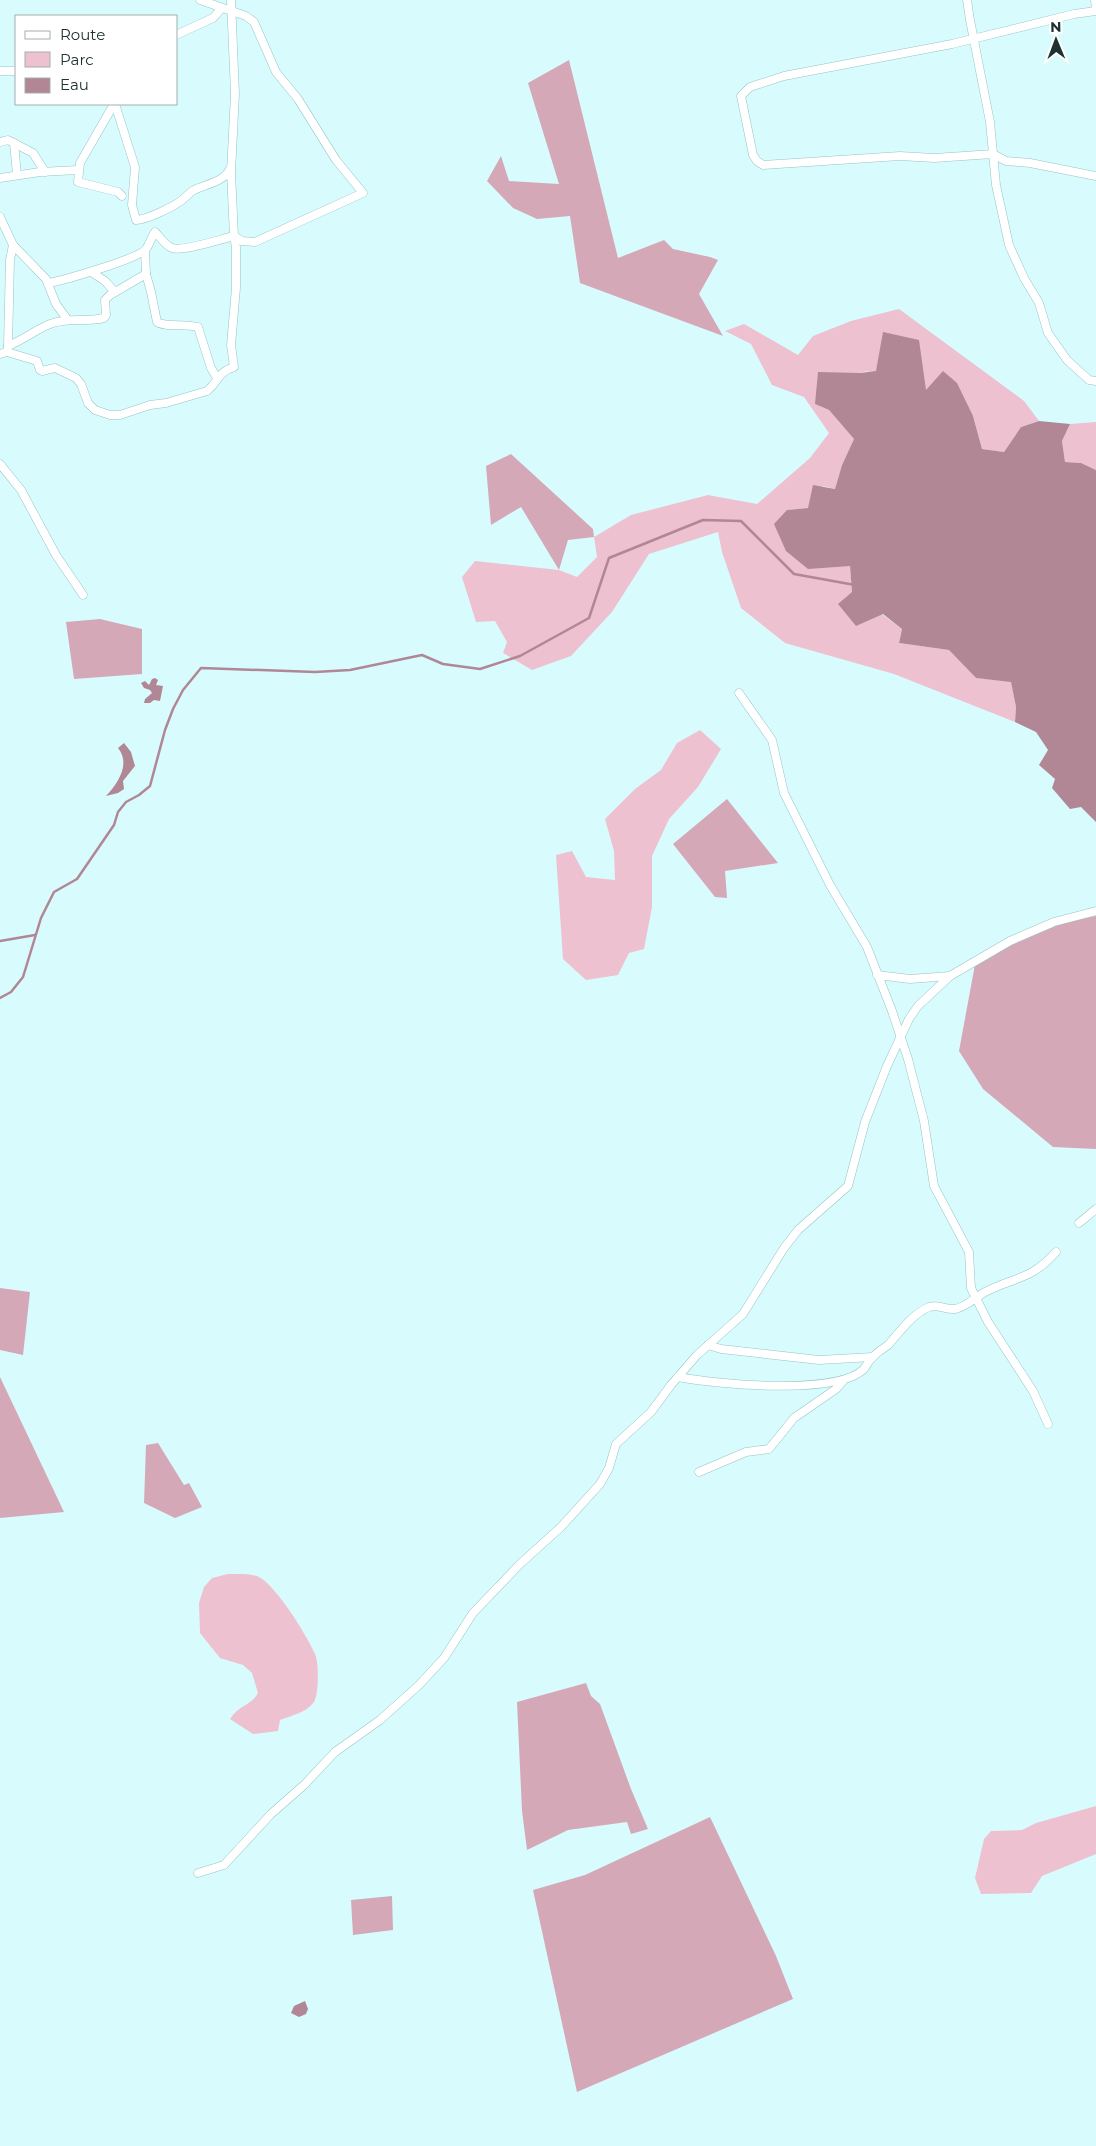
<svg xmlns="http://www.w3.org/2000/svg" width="1096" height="2146" viewBox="0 0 1096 2146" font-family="Montserrat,sans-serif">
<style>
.green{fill:#eec1d0}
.forest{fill:#d5a8b8}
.water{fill:#b18695}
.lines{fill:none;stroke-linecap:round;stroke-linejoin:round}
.stream{stroke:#b18695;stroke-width:2.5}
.street-casing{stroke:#98c3c5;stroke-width:9}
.street{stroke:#fff;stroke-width:8}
</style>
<rect width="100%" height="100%" fill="#d8fcfd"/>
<g class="green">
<path d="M899 309 1024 401 1039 421 1021 427 1004 452 982 449 973 416C950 403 884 363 859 373 847 378 827 396 815 404L829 410 854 439 842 465 835 489 823 486 808 508 787 510 850 566 852 592 902 629 899 643 949 650 976 678 1011 681 1016 707 1015 722 894 674 785 643 741 608 722 552 718 532 649 554 612 612 571 656 532 670 503 653 507 642 495 621 476 622 462 577 475 561 559 570 577 577 597 557 594 537 631 515 708 495 757 504 810 458 829 433 804 397 772 385 751 344 725 331 744 324 798 355 813 336 851 321Z"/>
<polygon points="1096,422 1096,470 1081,463 1065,462 1062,441 1070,424"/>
<polygon points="700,730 721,749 698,787 669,819 652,856 652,907 644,949 629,953 618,975 586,980 563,959 556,855 572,851 586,877 615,880 614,851 605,819 635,789 661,770 677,743"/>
<path d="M228 1574C237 1574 251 1573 259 1577 277 1587 306 1634 315 1654 319 1662 319 1694 314 1702 306 1713 292 1715 280 1720L278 1731 253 1734 230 1719C239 1705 252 1705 258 1693L252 1673 243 1665 220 1658 200 1633 199 1603 204 1587 212 1578Z"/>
<polygon points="1096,1806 1096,1854 1042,1876 1031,1893 981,1894 975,1878 984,1839 991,1831 1022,1830 1036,1823"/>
</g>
<g class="forest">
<polygon points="569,60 618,258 664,240 673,249 710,257 718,260 699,294 723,336 580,283 570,216 537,219 513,208 487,181 501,156 509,181 559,184 528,83"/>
<polygon points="511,454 593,529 594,537 568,540 559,570 521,507 491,525 486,466"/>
<polygon points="100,619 142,629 142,674 74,679 66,622"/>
<polygon points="727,799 778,863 725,871 727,898 715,897 673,844"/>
<polygon points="1096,916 1096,1149 1053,1147 983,1089 959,1051 976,959 1054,922"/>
<polygon points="0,1288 30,1292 23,1355 0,1350"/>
<polygon points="0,1377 64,1512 0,1518"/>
<polygon points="158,1443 184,1485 189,1483 202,1507 175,1518 144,1503 146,1445"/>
<polygon points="586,1683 591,1696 600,1704 631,1789 648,1829 631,1834 627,1822 568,1830 527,1850 522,1811 517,1702"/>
<polygon points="710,1817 776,1956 793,1999 577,2092 533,1890 585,1875"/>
<polygon points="392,1896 393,1930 353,1935 351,1900"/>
</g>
<g class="water">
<polygon points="883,332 919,340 926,390 943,371 957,383 973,416 982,449 1004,452 1021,427 1039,421 1070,424 1062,441 1065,462 1081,463 1096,470 1096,822 1081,807 1070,809 1052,788 1055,779 1039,765 1048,750 1036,732 1015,722 1016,707 1011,682 976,678 949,650 899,643 902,629 883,614 856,626 838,604 852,592 850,566 808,569 786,551 774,524 787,510 808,508 813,485 835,489 842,465 854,439 829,410 815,404 818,372 860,373 876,371"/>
<polygon points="155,678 158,680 156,685 163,686 160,701 154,700 150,703 144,703 145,699 152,693 150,690 144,688 141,683 145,681 149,685 152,679"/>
<path d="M124 743 131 752 135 766 123 781 124 789 118 793 106 796C118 783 131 764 118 748Z"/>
<polygon points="305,2001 308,2009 306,2014 299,2017 291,2013 294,2006"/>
</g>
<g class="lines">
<g class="stream">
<polyline points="0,941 35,935"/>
<polyline points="0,998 11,992 23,977 41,918 54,892 77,879 114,825 118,812 126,802 139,795 150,786 165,730 173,709 183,690 201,668 315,672 350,670 422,655 443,664 480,669 520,656 589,618 609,558 703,520 741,521 794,574 855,585"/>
</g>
<defs>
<g id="street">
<polyline points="967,0 970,20 990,122 996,185 1009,245 1024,278 1039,303 1048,333 1067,360 1089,380 1096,381"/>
<polyline points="1095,0 1096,10"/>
<polyline points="1096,11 1074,14 952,44 784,76 750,87 741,96 753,155 757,161 763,165 900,156 934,158 993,154 1006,161 1030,163 1096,176"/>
<polyline points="176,35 213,18 221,9"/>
<polyline points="0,71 16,71"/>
<polyline points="114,104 80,163 78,182 118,192 122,196"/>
<path d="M115 104 135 167 132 205 136 220C146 220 173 207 182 200 186 197 189 193 194 190 206 184 224 182 230 169"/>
<polyline points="0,142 8,140 33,153 45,172"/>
<polyline points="14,143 17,175"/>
<polyline points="0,178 40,172 78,170"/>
<polyline points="0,217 13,245 46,279 56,304 67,319"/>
<polyline points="91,272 105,281 115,292"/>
<path d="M146 274 151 292 157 322C164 327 186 324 198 327L211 368 217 378"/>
<path d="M49 283C64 280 138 259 146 249 150 244 151 237 155 232 160 237 166 246 172 248 183 252 221 239 234 236L242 241 255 242 363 193 336 160 298 99 276 72 254 22 246 16 200 0"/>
<path d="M8 346C24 340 39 327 53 323 70 318 87 322 104 318L106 315 105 300 110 295 146 274 145 250"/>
<path d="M7 352 37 361 40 370 42 371 55 368 76 378 81 384 88 403 95 410 110 415H120L150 405 166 403 207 391C219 382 216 373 234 367L231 345 236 288V247L234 236 231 172 235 94 231 0"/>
<polyline points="0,354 7,352 8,346 10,260 13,245"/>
<polyline points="0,464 21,490 56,555 83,595"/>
<polyline points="739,693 772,740 784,793 830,885 867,947 892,1011 908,1059 924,1121 934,1186 969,1252 971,1288 988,1322 1033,1391 1048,1424"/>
<polyline points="877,975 910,979 950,976 1010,941 1054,922 1096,911"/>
<polyline points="1079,1223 1096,1209"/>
<polyline points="708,1345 721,1349 819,1360 873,1357"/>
<path d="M678 1377C715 1384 837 1396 864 1369 867 1365 869 1360 873 1357 877 1352 883 1349 888 1345 901 1331 911 1315 929 1307 938 1304 946 1310 955 1309 966 1307 976 1297 985 1292 1016 1276 1030 1281 1056 1252"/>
<polyline points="699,1472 746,1452 769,1449 794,1418 836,1389 843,1381"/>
<polyline points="198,1873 224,1865 271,1814 304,1785 335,1752 380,1720 419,1685 444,1658 473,1613 520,1564 561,1527 600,1484 609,1468 616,1444 651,1412 671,1385 697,1355 743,1314 784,1248 798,1230 848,1186 865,1122 887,1066 909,1019 918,1006 950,976"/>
</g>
</defs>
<use href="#street" class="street-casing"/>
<use href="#street" class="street"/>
</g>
<rect x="15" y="15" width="162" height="90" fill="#ffffff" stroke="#a6adad"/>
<rect x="25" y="31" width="25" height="8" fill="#ffffff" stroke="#a6adad"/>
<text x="60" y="40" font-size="15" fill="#203132">Route</text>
<rect x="25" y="52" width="25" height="15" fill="#eec1d0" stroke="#a6adad"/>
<text x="60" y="65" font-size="15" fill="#203132">Parc</text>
<rect x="25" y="78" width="25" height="15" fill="#b18695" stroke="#a6adad"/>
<text x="60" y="90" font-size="15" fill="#203132">Eau</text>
<g transform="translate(1056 40) rotate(359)" stroke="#ffffff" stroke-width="4" paint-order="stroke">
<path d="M0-4L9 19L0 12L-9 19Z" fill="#203132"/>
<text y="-8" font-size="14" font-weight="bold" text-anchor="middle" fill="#203132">N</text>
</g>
</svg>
